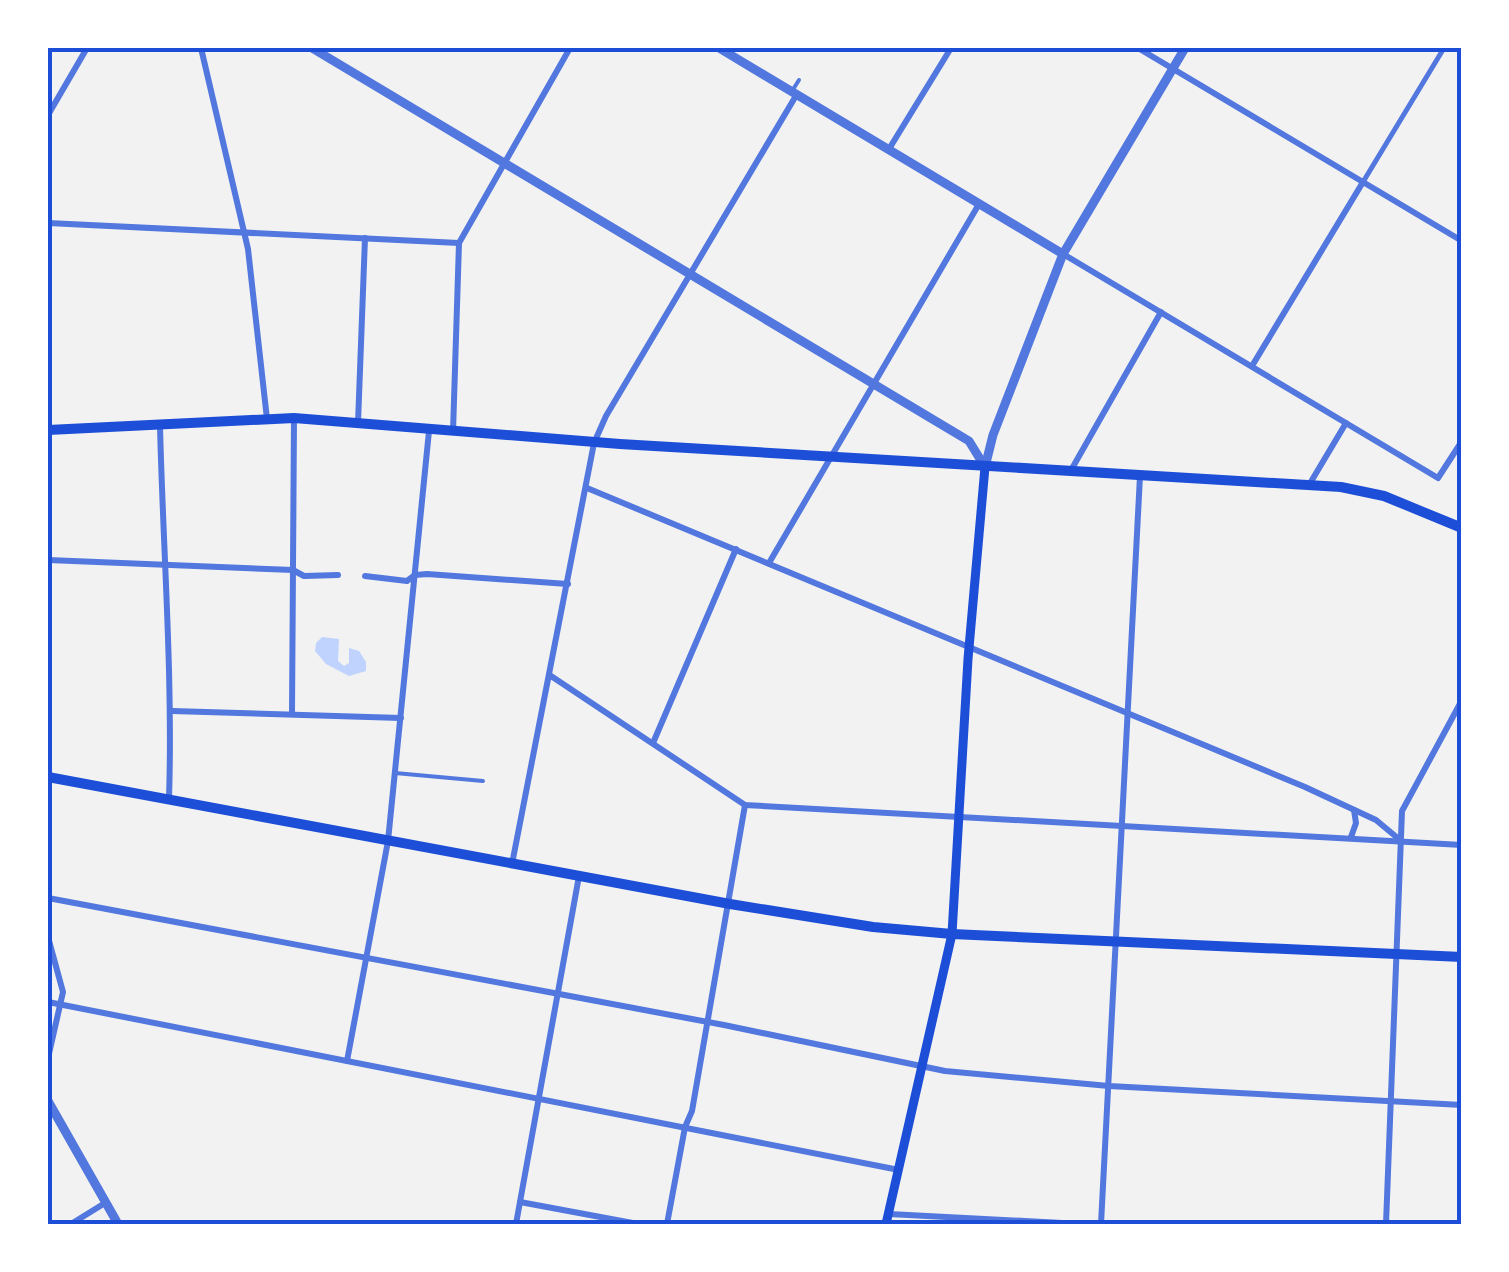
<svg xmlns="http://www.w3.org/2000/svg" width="1509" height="1272" viewBox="0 0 1509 1272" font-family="'IBM Plex Serif',serif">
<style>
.water{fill:#bfd3fe}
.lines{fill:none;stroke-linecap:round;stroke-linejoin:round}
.service{stroke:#5277de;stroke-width:4}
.pedestrian{stroke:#5277de;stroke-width:5}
.minor{stroke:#5277de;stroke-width:6}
.tertiary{stroke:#5277de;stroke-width:9}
.secondary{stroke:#1d4ed8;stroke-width:9}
.primary{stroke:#1d4ed8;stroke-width:10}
.neatline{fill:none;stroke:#1d4ed8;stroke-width:4}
</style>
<rect width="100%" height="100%" fill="#f2f2f2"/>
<polygon class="water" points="322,637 339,639 338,661 344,666 349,663 349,648 359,651 366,662 366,671 349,676 326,664 315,651 316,643"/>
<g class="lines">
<g class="service">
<polyline points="792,91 799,80"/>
<polyline points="395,773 483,781"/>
</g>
<polyline class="pedestrian" points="1363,182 1444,48"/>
<g class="minor">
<polyline points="201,48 248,249 267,419"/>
<polyline points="1138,48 1462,241"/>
<polyline points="48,115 87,48"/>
<polyline points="889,149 951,48"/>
<polyline points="48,223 459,243"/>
<polyline points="1063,254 1438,478 1462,441"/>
<polyline points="1252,366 1363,182"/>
<polyline points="358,423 365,238"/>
<path d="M160 426C163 550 173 675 169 799"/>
<polyline points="453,432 459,243 570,48"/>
<polyline points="1070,472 1161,312"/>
<polyline points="1309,485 1346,423"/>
<polyline points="587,488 1305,787 1376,820 1400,840"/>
<polyline points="48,560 293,570 304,576 338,575"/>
<polyline points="769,563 979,204"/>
<polyline points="365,576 407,581 415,575 427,574 568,584"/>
<polyline points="551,676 745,805 1462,845"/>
<polyline points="172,711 401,718"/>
<polyline points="292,714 294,418"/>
<polyline points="653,743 736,549"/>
<polyline points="1351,837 1356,823 1354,810"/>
<polyline points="512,864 594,443 606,416 797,94"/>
<polyline points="48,898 724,1025 945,1071 1109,1086 1462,1105"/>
<polyline points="48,937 63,992 48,1058"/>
<polyline points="48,1002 899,1170"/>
<polyline points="347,1061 388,841 429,431"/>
<polyline points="520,1202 638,1224"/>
<polyline points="889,1214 1081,1224"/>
<polyline points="71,1224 105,1203"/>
<polyline points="516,1224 579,876"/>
<polyline points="667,1224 685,1127 692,1111 745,805"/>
<polyline points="1101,1224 1140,476"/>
<polyline points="1386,1224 1402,811 1462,700"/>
</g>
<g class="tertiary">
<polyline points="312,48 969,441 985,467"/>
<polyline points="719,48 1063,254"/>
<polyline points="985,467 993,435 1063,254 1185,48"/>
<polyline points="48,1101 118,1224"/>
</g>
<polyline class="secondary" points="886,1224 952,934 968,659 985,467"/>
<g class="primary">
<polyline points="48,430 294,418 620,444 1341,487 1384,496 1462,528"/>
<polyline points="48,777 730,904 873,927 952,934 1462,957"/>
</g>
</g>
<rect width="1509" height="1272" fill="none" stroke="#ffffff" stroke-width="100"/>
<rect x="50" y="50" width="1409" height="1172" class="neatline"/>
</svg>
